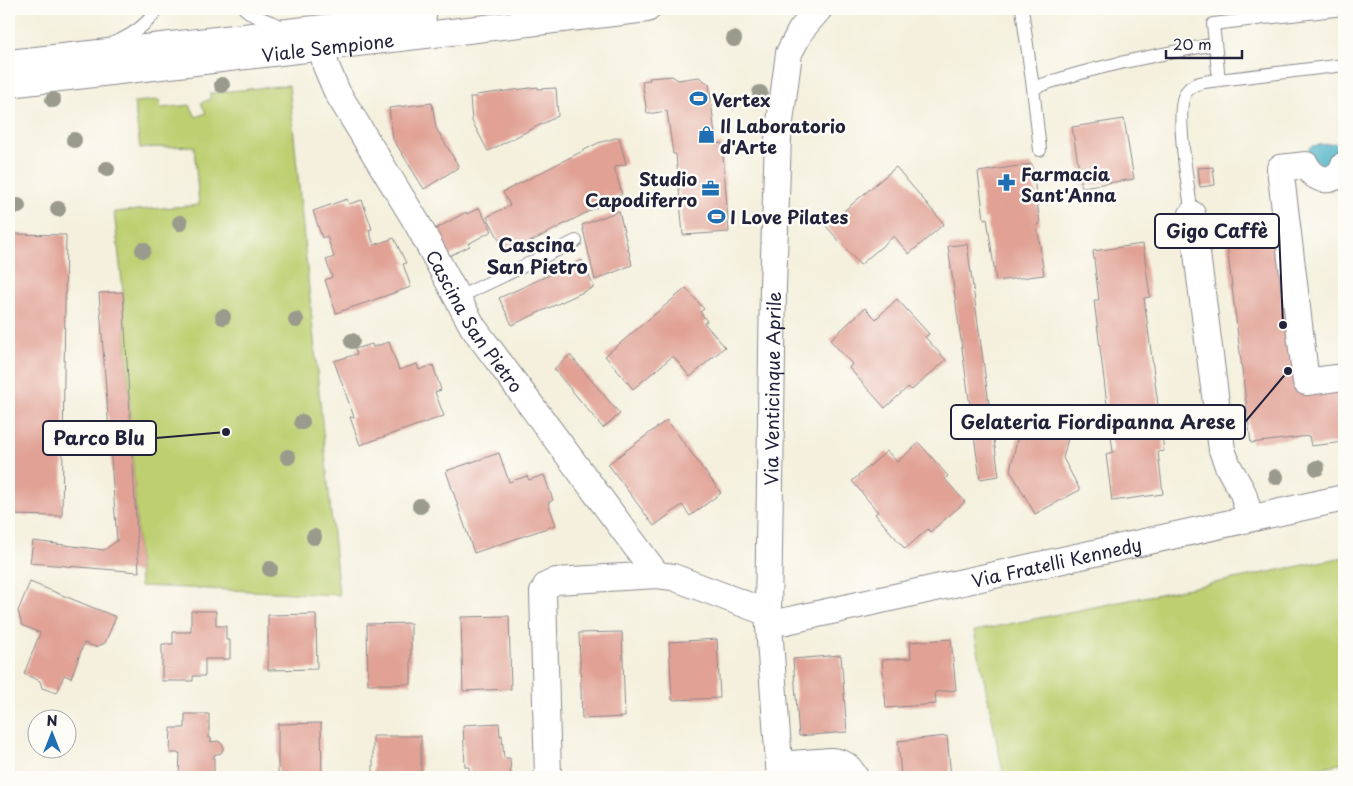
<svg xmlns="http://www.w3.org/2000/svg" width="1353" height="786" viewBox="0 0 1353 786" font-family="'Playpen Sans',sans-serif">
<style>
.green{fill:#bdcf71;stroke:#707856}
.water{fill:#48b3c6;stroke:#356a80}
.building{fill:#e1a295}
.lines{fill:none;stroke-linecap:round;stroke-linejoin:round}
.lane-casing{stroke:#8b898c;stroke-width:14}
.street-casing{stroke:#8b898c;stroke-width:28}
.lane{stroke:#fff;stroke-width:12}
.street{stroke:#fff;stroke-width:26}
.tree{fill:#9a9b8d}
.labels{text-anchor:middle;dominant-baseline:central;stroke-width:5;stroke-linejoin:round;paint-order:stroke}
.street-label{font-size:18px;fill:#22223b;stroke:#fdfcf7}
.poi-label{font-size:18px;font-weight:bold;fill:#22223b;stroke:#fdfcf7;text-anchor:start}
.neighbourhood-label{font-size:19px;font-weight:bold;fill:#22223b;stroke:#fdfcf7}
.leader{fill:none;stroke:#22223b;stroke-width:2}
.callout-dot{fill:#22223b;stroke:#fdfcf7;stroke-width:2}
.callout{fill:#fdfcf7;stroke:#22223b;stroke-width:2}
.callout-label{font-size:19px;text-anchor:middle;font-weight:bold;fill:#22223b}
</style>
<rect width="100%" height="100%" fill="#fdfcf7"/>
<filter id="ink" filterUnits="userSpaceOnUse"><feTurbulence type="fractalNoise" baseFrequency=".02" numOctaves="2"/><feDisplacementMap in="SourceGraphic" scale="10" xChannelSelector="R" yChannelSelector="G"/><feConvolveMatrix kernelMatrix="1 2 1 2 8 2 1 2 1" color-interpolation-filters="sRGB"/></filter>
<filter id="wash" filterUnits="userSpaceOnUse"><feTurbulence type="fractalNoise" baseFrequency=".0096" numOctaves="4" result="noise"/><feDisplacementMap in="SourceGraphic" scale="20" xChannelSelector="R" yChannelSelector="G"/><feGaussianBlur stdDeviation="1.12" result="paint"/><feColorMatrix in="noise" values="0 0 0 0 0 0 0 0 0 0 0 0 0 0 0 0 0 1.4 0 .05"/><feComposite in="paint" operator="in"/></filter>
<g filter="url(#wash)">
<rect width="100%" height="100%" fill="#f4f0dd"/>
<g class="green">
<polygon points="289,85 339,595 140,586 123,292 114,212 199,205 194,146 140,148 134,102 159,100 161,108 190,105 196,117 206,113 201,103 210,99 210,93"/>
<polygon points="1344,557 1344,763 1274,777 1004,777 974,631"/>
</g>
<polygon class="water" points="1335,143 1341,147 1344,154 1337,176 1306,154 1311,146"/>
<g id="blocks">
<g class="building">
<polygon points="672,76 678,80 699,77 709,84 716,144 722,143 729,232 683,235 676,154 673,154 667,111 647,114 642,81 650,80 649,78"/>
<polygon points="538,87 538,89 556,88 558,116 488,151 472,121 470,97 477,97 476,95"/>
<polygon points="432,103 436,128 459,167 424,189 393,139 389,108"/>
<polygon points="1124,119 1134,179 1082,187 1072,127"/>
<polygon points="619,137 626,164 614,167 622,194 507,254 487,217 510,205 503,192 598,143"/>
<polygon points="1032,164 1040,224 1037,225 1044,275 996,281 987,218 984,219 978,172"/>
<polygon points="896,167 944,224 909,254 894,236 860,265 826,226"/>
<polygon points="1213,167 1215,185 1200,187 1198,168"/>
<polygon points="347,199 349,204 362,200 372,229 369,230 374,245 394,238 406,263 403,264 411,287 336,313 325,280 332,277 326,260 334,257 327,236 322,238 313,211"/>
<polygon points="479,208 492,231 468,244 470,246 449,256 434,230 466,212 467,214"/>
<polygon points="619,211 632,265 595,280 582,225"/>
<polygon points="1267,216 1268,220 1281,219 1300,377 1344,380 1344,442 1311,446 1309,436 1251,443 1224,221"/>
<polygon points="9,234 66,235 62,516 9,515"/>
<polygon points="967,244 999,476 980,479 948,246"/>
<polygon points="1143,244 1150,297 1144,298 1164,451 1158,452 1163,494 1112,501 1106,454 1113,452 1094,300 1099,300 1093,251"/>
<polygon points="582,260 594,287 512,325 499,298"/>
<polygon points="686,288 704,309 700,312 707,321 704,323 725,347 690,377 673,356 633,389 605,356"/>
<polygon points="123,292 139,572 30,563 33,541 104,550 117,541 99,293"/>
<polygon points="897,299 929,334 925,337 946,360 912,390 908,387 885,408 849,368 852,364 830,340 865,308 876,319"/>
<polygon points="389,342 399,370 417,364 419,370 433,365 441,390 435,392 444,416 360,445 350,417 354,417 334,361 357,354 355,349 372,344 373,347"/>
<polygon points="570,355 620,414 603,428 554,369"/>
<polygon points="1023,415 1071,426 1063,458 1080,490 1035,514 1010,470"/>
<polygon points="667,420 721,493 690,516 682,505 654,526 608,464"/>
<polygon points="919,443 948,476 945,479 965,502 930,532 928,529 905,549 875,514 878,512 852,481 887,451 897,462"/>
<polygon points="499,453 509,482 527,476 529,480 544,475 553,500 548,503 556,525 474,553 446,471"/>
<polygon points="30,582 116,617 105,643 96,647 84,643 71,678 64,675 57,693 42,688 40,681 24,674 40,633 22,625 18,611"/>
<polygon points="191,611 216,611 216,626 226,626 226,640 230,640 230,659 205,659 205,676 193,676 193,681 162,681 162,644 173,644 173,632 191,632"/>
<polygon points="316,614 317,669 268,670 268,615"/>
<polygon points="509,616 511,689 463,691 461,617"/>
<polygon points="411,623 411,684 368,684 367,624"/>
<polygon points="622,632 625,717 582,719 579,633"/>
<polygon points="717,639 720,698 672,700 669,642"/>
<polygon points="951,639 956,690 935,692 936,704 886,708 882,660 911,658 910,642"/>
<polygon points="841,655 847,732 799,736 793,659"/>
<polygon points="185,714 209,714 209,738 211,738 211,742 218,741 223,745 223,750 221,753 214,755 214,777 179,777 180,753 170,753 171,728 185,728"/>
<polygon points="321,723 322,777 278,777 278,724"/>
<polygon points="499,723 500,736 502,735 504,758 510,758 511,777 470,777 469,767 465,767 463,725"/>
<rect x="373" y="736" width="48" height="41"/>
<polygon points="947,736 951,777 901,777 898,741"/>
</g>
</g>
</g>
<g filter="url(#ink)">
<use href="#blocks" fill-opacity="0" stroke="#8b898c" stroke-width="1"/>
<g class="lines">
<defs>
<g id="lane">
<polyline points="245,9 253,15 284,27"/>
<polyline points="1022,9 1033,88"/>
<polyline points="1343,9 1213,24 1219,80 1344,65"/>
<path d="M113 43C132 36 146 25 158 9"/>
<path d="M1040 150 1033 88C1095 66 1151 56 1215 44"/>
<path d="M1192 214C1189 192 1173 105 1187 91 1195 81 1208 82 1219 80"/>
<polyline points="457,298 576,241"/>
</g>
<g id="street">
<path id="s1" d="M322 48 326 66 337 92 417 223 473 327 657 575"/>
<polyline points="9,63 423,17"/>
<path id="s2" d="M9 84 647 9"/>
<path d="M1344 165C1336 186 1315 182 1306 165L1280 168 1306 382 1344 377"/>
<polyline points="1192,214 1222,450 1228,466 1243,493 1250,518"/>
<path id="s3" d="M769 623 786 621 1344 498"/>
<path d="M779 765 831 761C844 762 849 766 855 777"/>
<polyline points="548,777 543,592 546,586 556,581 657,575 673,577 768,613"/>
<path id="s4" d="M780 777 768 613 773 287 778 137 789 53 801 30 819 9"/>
</g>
</defs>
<use href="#lane" class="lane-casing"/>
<use href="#street" class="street-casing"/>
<use href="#lane" class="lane"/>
<use href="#street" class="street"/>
</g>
<g class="tree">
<circle cx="734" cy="39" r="8"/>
<circle cx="222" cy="85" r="8"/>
<circle cx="760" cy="93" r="8"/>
<circle cx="53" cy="100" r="8"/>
<circle cx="74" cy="140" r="8"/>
<circle cx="107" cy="169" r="8"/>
<circle cx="18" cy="206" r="8"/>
<circle cx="58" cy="209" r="8"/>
<circle cx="180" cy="223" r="8"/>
<circle cx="143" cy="250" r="8"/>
<circle cx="223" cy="317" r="8"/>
<circle cx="296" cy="320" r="8"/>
<circle cx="352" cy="341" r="8"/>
<circle cx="302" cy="422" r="8"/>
<circle cx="288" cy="457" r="8"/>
<circle cx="1317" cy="468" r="8"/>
<circle cx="1276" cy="477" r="8"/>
<circle cx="420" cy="506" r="8"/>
<circle cx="314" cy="537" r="8"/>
<circle cx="270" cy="569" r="8"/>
</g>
</g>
<defs>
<symbol id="stadium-bare" viewBox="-9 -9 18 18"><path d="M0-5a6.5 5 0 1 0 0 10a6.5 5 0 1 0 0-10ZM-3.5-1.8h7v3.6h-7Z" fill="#1f6fb2" stroke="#fdfcf7" stroke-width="2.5" paint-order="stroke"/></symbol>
<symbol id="shop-bare" viewBox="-9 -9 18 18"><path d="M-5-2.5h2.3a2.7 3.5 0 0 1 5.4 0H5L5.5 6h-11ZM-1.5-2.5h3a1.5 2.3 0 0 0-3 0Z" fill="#1f6fb2" stroke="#fdfcf7" stroke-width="2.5" paint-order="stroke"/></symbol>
<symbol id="pharmacy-bare" viewBox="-9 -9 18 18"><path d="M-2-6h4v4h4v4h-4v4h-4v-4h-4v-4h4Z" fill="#1f6fb2" stroke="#fdfcf7" stroke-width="2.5" paint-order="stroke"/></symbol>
<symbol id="office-bare" viewBox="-9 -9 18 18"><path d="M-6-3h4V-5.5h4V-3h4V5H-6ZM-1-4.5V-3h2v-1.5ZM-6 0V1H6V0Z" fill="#1f6fb2" stroke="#fdfcf7" stroke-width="2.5" paint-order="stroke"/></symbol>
</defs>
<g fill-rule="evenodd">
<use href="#stadium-bare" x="686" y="86" width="25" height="25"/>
<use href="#shop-bare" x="694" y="122" width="25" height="25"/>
<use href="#pharmacy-bare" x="994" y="170" width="25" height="25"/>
<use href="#office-bare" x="698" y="176" width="25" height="25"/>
<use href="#stadium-bare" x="704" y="204" width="25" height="25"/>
</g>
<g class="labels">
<g class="street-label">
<text stroke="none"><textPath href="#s2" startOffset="321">Viale Sempione</textPath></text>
<text stroke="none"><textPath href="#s1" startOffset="314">Cascina San Pietro</textPath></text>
<text stroke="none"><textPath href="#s4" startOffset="389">Via Venticinque Aprile</textPath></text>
<text stroke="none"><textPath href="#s3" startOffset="294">Via Fratelli Kennedy</textPath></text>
</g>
<g class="poi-label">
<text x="712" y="99">Vertex</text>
<text x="720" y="125">Il Laboratorio<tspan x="720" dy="21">d'Arte</tspan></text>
<text x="1021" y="173">Farmacia<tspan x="1021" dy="21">Sant'Anna</tspan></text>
<text x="697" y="178" text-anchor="end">Studio<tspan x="697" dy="21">Capodiferro</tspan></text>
<text x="730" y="216">I Love Pilates</text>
</g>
<g class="neighbourhood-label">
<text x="537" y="244">Cascina<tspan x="537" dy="22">San Pietro</tspan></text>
</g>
</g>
<path class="leader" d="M1283 325L1279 231M1288 371L1245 422M226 432L156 438"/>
<g class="callout-dot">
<circle cx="1283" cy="325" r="5"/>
<circle cx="1288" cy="371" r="5"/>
<circle cx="226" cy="432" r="5"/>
</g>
<g class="callout">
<rect x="1155" y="214" width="124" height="34" rx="5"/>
<rect x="951" y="405" width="294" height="34" rx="5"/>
<rect x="43" y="421" width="113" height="34" rx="5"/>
</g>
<g class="callout-label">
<text x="1217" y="238">Gigo Caffè</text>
<text x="1098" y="429">Gelateria Fiordipanna Arese</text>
<text x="99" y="445">Parco Blu</text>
</g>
<rect width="1353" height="786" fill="none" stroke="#fdfcf7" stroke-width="30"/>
<g transform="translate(52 734)"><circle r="24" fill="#fdfcf7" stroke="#a5a5ac"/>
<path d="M0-4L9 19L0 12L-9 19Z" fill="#1f6fb2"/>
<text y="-8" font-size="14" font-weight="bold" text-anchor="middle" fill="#22223b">N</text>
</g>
<path d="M1166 50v8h76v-8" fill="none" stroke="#22223b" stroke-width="2.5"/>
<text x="1173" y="50" font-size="15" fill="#22223b" stroke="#fdfcf7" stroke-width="4" paint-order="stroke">20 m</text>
</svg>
